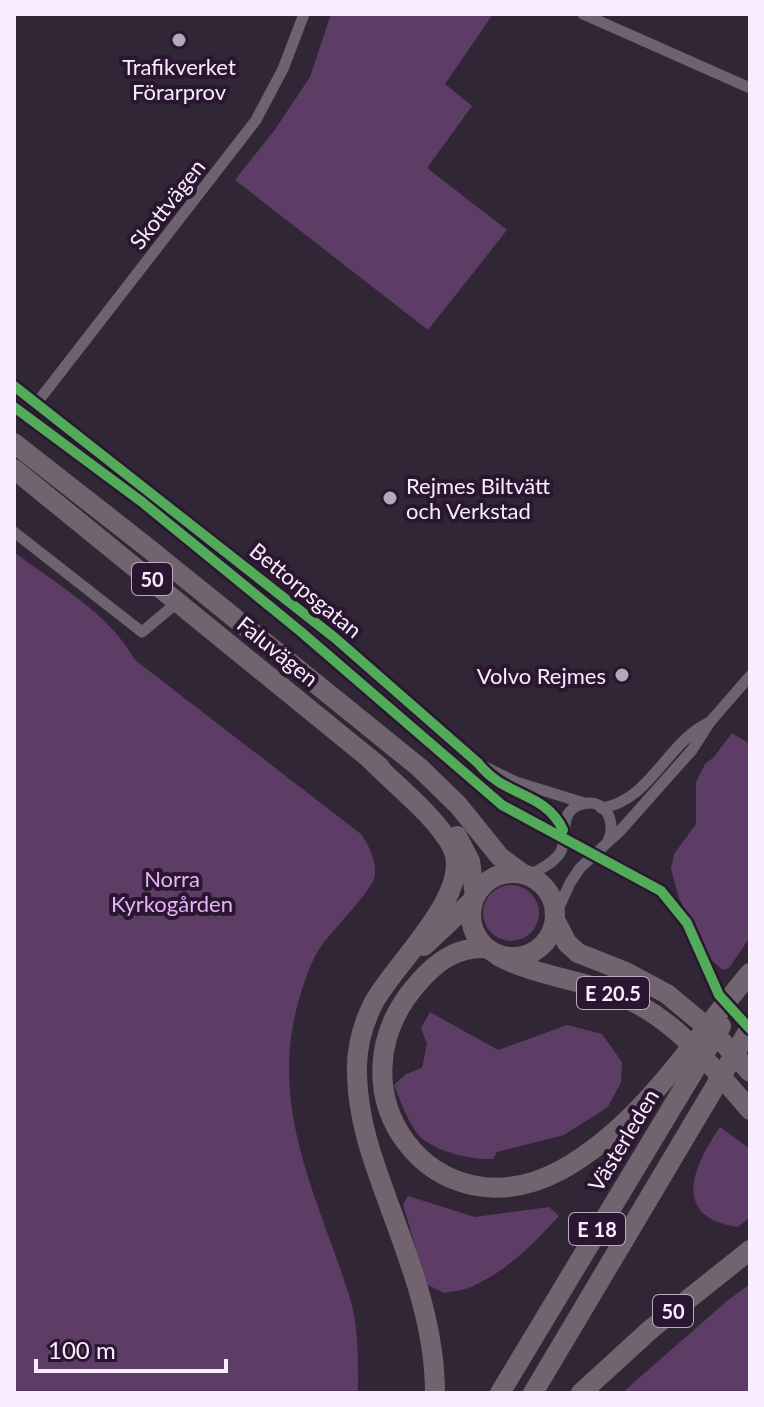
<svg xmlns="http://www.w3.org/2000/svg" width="764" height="1407" viewBox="0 0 764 1407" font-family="Lato,sans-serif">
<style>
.green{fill:#5d3d66}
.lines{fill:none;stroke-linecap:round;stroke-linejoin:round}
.street{stroke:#6c6270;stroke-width:11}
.highway{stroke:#72646e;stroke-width:20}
.cycleway-casing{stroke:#2a1630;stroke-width:15}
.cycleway{stroke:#51ab58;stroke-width:10}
.poi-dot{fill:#b3a7b8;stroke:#2a1630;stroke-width:3}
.labels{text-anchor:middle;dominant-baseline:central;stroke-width:8;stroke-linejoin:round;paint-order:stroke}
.shield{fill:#2a1630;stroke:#bbacc0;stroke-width:2}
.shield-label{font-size:20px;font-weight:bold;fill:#f9ecfe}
.poi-label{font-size:22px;fill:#f9ecfe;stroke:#2a1630}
.street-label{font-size:22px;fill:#f9ecfe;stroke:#2a1630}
.park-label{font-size:22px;fill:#e8b3f8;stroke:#2a1630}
</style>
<rect width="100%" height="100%" fill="#312635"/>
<g class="green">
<polygon points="331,14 493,14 445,84 472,106 427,168 507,230 428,330 235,180 276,128 310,77"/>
<path d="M14 552C56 584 109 613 135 660L361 834C369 846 376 859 375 874 374 891 329 932 318 951 305 973 294 1013 291 1038 279 1133 325 1214 351 1302 359 1331 358 1364 358 1393H14Z"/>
<polygon points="732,733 750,744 750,937 729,968 723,970 709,958 679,898 671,869 674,854 696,824 696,782 705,764 714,757"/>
<circle cx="511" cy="913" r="28"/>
<path d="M430 1012 498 1050 567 1025 602 1034 622 1062 621 1082 608 1107 564 1135 497 1152 493 1159C470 1160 430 1151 416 1132 407 1119 400 1100 394 1085L406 1074 422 1068 427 1044 421 1028Z"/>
<path d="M720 1127 750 1149V1217L738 1227C671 1217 692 1168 720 1127Z"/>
<path d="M408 1196 475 1217 549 1207 559 1216C535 1242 508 1270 475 1285 466 1290 454 1291 444 1293L426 1284 403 1204Z"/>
<polygon points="750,1284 750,1393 622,1393 727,1301"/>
</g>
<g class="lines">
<g class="street">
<polyline points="583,14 750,88"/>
<path d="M14 386 335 638 478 763C505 798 545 791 563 830"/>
<polyline points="36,404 256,120 283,69 304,14"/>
<polyline points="14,532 142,632 179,601"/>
<polyline points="479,764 516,782 584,803"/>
<path d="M601 808C651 801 667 741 710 722"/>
<path d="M529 876C539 869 554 863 560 853 570 837 556 810 583 804 606 798 617 823 608 841"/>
<polyline points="555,916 570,883 580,868 620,831 692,750 710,722 750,676"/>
</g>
<g class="highway">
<polyline points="14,443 148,548 420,768 458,805 500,857 522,873"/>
<polyline points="14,469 380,767"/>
<path d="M369 758C394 784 436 816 452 847 475 893 392 966 373 1004 362 1026 356 1051 357 1075 358 1123 375 1166 391 1210 413 1269 435 1329 435 1393"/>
<polyline points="457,836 470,861 475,896"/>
<circle cx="513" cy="915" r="42"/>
<polyline points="555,920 567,943 578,953 626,972 667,994 714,1033 750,1072"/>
<polyline points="424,946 473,900"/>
<path d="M485 948C457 947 437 961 418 983 323 1090 434 1239 561 1170 641 1126 693 1041 750 973"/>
<path d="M498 956C532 974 574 979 610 992 670 1012 710 1064 750 1110"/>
<polyline points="500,1393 721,1026"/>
<polyline points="533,1393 750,1028"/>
<polyline points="581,1393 651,1329 750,1250"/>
</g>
<defs>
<g id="cycleway">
<path d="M14 386 335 638 478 763C505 798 545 791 563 830"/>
<polyline points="14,407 142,502 300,631 502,805 661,891 687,923 719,995 750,1029"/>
</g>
</defs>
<use href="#cycleway" class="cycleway-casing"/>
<use href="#cycleway" class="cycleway"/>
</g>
<g class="poi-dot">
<circle cx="179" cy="40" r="8"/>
<circle cx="390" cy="498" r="8"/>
<circle cx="622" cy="675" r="8"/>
</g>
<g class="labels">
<g class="shield">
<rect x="132" y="563" width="40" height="32" rx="6"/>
<rect x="577" y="977" width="72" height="32" rx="6"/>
<rect x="569" y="1213" width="56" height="32" rx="6"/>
<rect x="653" y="1295" width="40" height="32" rx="6"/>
</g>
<g class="shield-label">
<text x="152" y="579">50</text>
<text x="613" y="993">E 20.5</text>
<text x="597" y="1229">E 18</text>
<text x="673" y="1311">50</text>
</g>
<g class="poi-label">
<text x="179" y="66">Trafikverket<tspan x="179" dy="25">Förarprov</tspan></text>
<text x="406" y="485" text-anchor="start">Rejmes Biltvätt<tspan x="406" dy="25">och Verkstad</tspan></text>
<text x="606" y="675" text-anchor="end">Volvo Rejmes</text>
</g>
<g class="street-label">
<text transform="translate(167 204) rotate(-52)">Skottvägen</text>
<text transform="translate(306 590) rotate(39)">Bettorpsgatan</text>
<text transform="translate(278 651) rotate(39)">Faluvägen</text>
<text transform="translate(623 1140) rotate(-59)">Västerleden</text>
</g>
<g class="park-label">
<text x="172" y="878">Norra<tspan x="172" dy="25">Kyrkogården</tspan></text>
</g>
</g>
<rect width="764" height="1407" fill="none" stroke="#f9ecfe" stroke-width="32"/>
<path d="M36 1359v12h190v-12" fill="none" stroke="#f9ecfe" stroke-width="4"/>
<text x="48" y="1359" font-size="24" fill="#f9ecfe" stroke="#2a1630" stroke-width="6" paint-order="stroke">100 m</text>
</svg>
